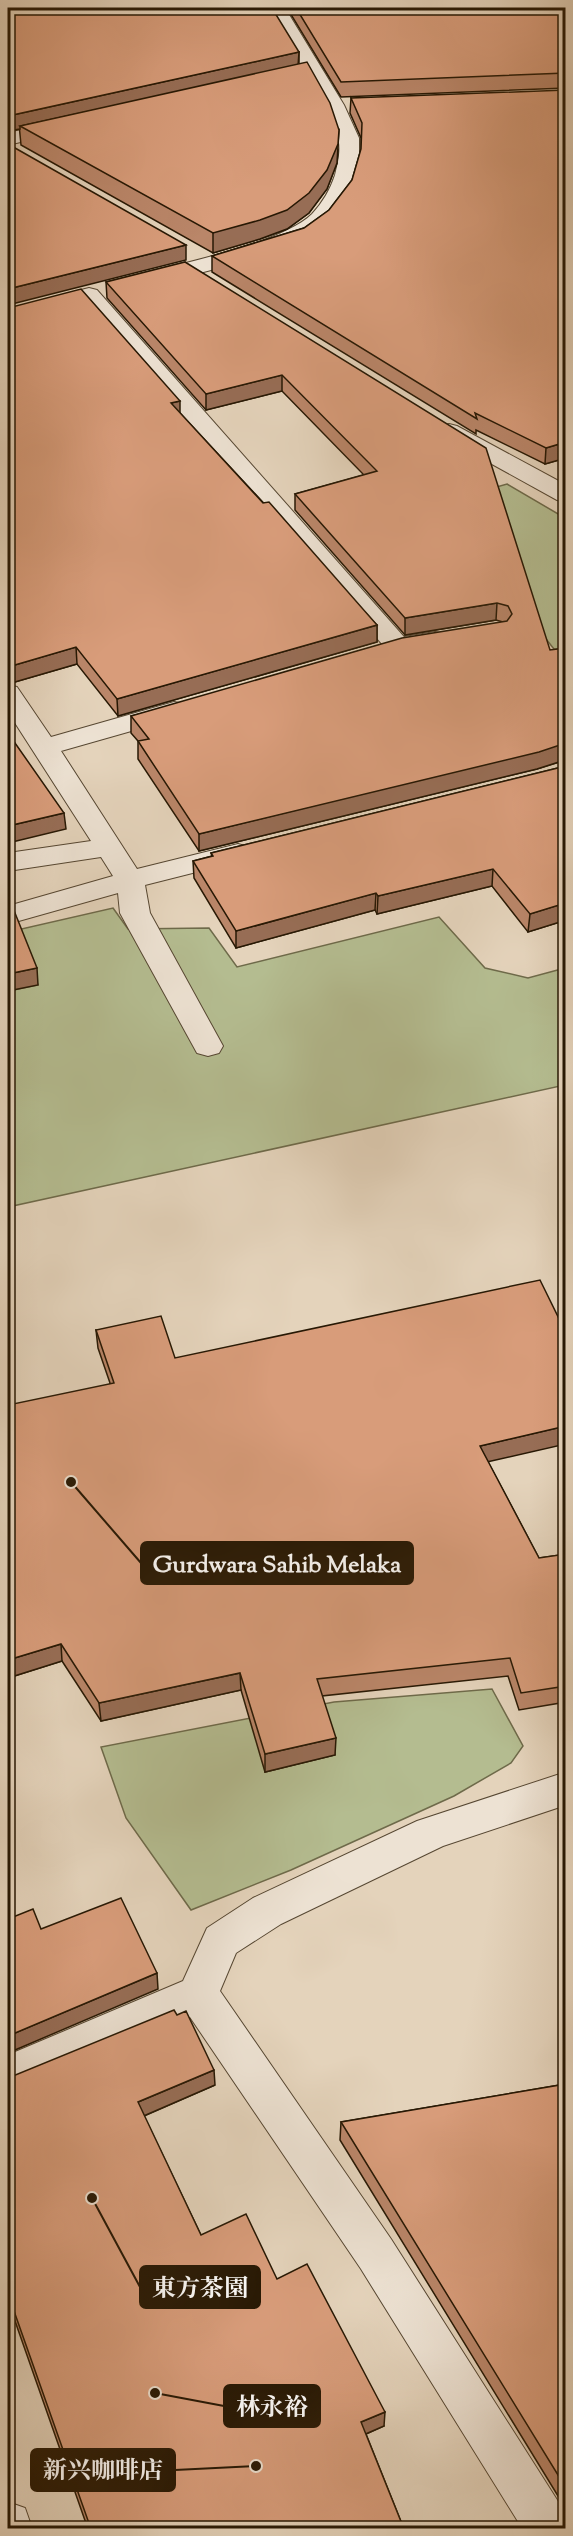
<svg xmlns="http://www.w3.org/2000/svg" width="573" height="2536" viewBox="0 0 573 2536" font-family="'Sorts Mill Goudy','Noto Serif SC',serif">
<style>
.green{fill:#b4bc90;stroke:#6e6a4a;stroke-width:1.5}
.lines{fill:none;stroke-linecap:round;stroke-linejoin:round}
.minor-casing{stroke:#564732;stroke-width:2}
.minor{fill:#ede2d3;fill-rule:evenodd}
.wall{fill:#ba8669;stroke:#271804;stroke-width:1.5}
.shaded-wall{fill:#976d55;stroke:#271804;stroke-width:1.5}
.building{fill:#d89c7a;stroke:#271804;stroke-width:1.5}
.leader{fill:none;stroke:#271804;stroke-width:2}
.callout-dot{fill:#271804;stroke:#ede2d3;stroke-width:2}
.callout{fill:#271804;stroke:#271804;stroke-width:2}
.callout-label{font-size:24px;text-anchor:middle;font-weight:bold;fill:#fff}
</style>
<rect width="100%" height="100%" fill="#e4d3bb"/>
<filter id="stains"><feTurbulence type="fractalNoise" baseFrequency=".00333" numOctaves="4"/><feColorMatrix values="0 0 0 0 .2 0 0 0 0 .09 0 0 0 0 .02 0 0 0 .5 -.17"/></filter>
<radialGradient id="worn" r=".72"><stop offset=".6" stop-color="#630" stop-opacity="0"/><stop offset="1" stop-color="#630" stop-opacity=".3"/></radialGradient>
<g class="green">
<polygon points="507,484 565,518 565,663 535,625 493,488"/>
<polygon points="113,908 128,929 209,928 237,967 439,917 485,968 528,978 565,968 565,1085 8,1207 8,991 38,985 17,930"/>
<polygon points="492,1689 523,1746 511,1763 454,1796 291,1870 191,1910 126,1818 101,1747 334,1702"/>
</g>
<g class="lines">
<defs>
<g id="minor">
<path d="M267 8H285L344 105 359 138V163L350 194 327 224 303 241 219 268 149 286 141 284 138 279 141 274C184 263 282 243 312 214 323 202 330 190 335 175 338 163 342 147 337 135 320 89 286 51 267 8Z"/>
<polygon points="64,120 71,122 74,126 71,130 8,145 8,133"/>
<polygon points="89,288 97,290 404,637 435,632 444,634 448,640 444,646 398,654 389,652 81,300 78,295 81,290"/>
<polygon points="449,424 457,426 566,485 566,502 557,500 441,436 437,431 441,426"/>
<polygon points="8,685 17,687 51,737 174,702 184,704 187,710 184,716 61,751 137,869 238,844 248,847 252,853 248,859 145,885 150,913 223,1046 219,1053 208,1056 197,1053 120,913 118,893 8,924 8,906 113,876 101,857 8,871 8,853 91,841 8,712"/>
<polygon points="566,1772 566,1805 443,1846 281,1924 236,1953 220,1991 391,2239 566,2514 566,2528 522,2528 361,2269 190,2017 8,2094 8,2055 183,1981 207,1928 253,1898 417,1821"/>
<polygon points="8,2502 25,2508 32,2528 8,2528"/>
</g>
</defs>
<use href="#minor" class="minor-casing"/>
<use href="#minor" class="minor"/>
</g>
<g class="wall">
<polygon points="8,8 299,52 299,64 338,150 337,163 327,189 309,213 287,229 260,239 213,253 21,145"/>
<polygon points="287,8 566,8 566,88 341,97"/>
<polygon points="351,98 566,458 545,464 476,430 476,434 212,272 212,256 304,228 329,210 352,180 361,149 361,138 350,113"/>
<polygon points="185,262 550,650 566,648 566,760 537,769 199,851 138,759 138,741 131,733 131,716 503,622 496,620 405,635 295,510 295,494 364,475 282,391 206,410 107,298 106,282"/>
<polygon points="180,413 377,625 377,642 118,716 77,664 8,684"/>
<polygon points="566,766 566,928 560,922 528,932 492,886 377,914 375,910 236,948 194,878 193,861 212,856 211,853"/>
<polygon points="96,1330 175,1358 488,1462 539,1558 566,1554 566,1702 519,1710 508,1676 322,1696 335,1755 265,1772 241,1690 101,1721 62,1661 8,1678 110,1383 98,1348"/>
<polygon points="8,2078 215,2085 144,2116 201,2235 277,2279 384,2426 366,2434 404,2529 88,2529 8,2301"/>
<polygon points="566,2084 566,2509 340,2140 341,2122"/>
</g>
<g class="shaded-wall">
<polygon points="299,52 298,66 20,126 20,129 8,131 8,116"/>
<polygon points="339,130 337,163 327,189 309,213 287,229 260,239 213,253 213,233"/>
<polygon points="186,245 186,260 8,305 8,289"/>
<polygon points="282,375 282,391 206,410 206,394"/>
<polygon points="180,401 180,417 171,403"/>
<polygon points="566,442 566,458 545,464 546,448"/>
<polygon points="497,603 496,620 405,635 405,618"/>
<polygon points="377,625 377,642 118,716 117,699"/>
<polygon points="76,647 77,664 8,684 8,667"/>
<polygon points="566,743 565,760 537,769 199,851 199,834"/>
<polygon points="64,813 66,829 8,843 8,826"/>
<polygon points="493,869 492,886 377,914 378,896"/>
<polygon points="376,893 375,910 236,948 236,931"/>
<polygon points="562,904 560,922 528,932 530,914"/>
<polygon points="37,968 38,985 8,991 8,974"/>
<polygon points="566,1426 566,1444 478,1464 480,1446"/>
<polygon points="61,1644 62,1661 8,1678 8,1660"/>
<polygon points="240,1673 241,1690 101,1721 99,1703"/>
<polygon points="336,1738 335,1755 265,1772 265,1754"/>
<polygon points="157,1973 158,1989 8,2053 8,2036"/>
<polygon points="214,2070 215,2085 139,2118 138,2102"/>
<polygon points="385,2412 384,2426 361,2436 361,2422"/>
</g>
<g class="building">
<polygon points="8,8 272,8 299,52 8,116"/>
<polygon points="296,8 566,8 566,73 341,82"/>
<polygon points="307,62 330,103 339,130 338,144 327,170 309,193 287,210 260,220 213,233 20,126"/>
<polygon points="566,90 566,442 546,448 475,413 477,419 212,256 304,228 329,210 352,180 361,149 362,123 351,98"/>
<polygon points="8,144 186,245 8,289"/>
<polygon points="185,262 486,448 550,650 566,648 566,743 539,752 199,834 138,741 149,739 131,716 402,638 507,621 512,614 508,606 497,603 405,618 295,494 377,471 282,375 206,394 106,282"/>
<polygon points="81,289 180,401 171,403 263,503 269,502 377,625 117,699 76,647 8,667 8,308"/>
<polygon points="8,733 64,813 8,826"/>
<polygon points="566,766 566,909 562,904 530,914 493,869 378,896 376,893 236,931 193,861 213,856 211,853"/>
<polygon points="13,908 37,968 8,974 8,909"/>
<polygon points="540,1280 566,1333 566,1426 480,1446 539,1558 566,1554 566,1686 521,1693 510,1658 317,1679 336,1738 265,1754 240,1673 99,1703 61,1644 8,1660 8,1405 114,1383 96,1330 161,1316 175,1358"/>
<polygon points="121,1898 157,1973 8,2036 8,1919 33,1909 41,1929"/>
<polygon points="174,2010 177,2015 186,2011 214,2070 138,2102 201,2235 246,2214 277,2279 307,2264 385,2412 361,2422 404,2529 91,2529 8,2294 8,2078"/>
<polygon points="566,2084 566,2488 341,2122"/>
</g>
<path class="leader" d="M71 1482L141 1563M92 2198L140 2287M155 2393L224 2406M256 2466L175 2470"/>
<g class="callout-dot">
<circle cx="71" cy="1482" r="6"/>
<circle cx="92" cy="2198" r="6"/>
<circle cx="155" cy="2393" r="6"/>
<circle cx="256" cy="2466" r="6"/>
</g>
<g class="callout">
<rect x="141" y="1542" width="272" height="42" rx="6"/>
<rect x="140" y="2266" width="120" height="42" rx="6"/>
<rect x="224" y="2385" width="96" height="42" rx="6"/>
<rect x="31" y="2449" width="144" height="42" rx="6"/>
</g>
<g class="callout-label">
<text x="277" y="1572">Gurdwara Sahib Melaka</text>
<text x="200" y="2296">東方茶園</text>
<text x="272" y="2415">林永裕</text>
<text x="103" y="2478">新兴咖啡店</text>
</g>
<rect width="573" height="2536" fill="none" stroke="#e4d3bb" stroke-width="30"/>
<rect x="9" y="9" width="555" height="2518" fill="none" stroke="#271804" stroke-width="3"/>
<rect x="15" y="15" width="543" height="2506" fill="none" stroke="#271804" stroke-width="1.5"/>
<rect width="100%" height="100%" filter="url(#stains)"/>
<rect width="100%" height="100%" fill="url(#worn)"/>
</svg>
